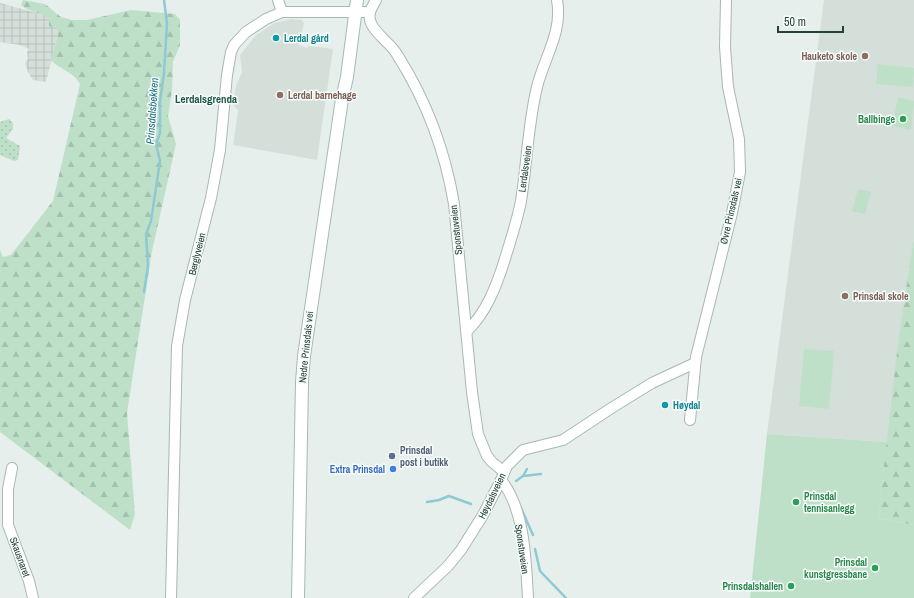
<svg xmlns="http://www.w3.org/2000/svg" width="914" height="598" viewBox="0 0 914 598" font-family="'Archivo Narrow',sans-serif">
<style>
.built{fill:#d4dfda}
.industrial{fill:url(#industrial-grid)}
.grass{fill:#bfe0c8}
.forest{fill:url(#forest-firs)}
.park{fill:url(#park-dots)}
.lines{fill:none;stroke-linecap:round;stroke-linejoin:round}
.stream{stroke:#8ec9d4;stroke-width:2.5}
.minor-casing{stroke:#a8b8b2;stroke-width:12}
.secondary-casing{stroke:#a4bbb3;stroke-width:14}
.minor{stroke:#fff;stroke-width:10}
.secondary{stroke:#fff;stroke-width:12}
.culture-dot{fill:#0f9aa8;stroke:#f7fbf9;stroke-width:1.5}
.education-dot{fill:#8d6e63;stroke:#f7fbf9;stroke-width:1.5}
.leisure-dot{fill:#2e9e5b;stroke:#f7fbf9;stroke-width:1.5}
.service-dot{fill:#5c6f8a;stroke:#f7fbf9;stroke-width:1.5}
.shop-dot{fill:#3f7fe0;stroke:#f7fbf9;stroke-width:1.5}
.labels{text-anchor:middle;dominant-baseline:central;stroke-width:3;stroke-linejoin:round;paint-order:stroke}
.culture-label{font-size:10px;font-weight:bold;fill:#0d838f;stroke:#f7fbf9;text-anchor:start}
.education-label{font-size:10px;font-weight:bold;fill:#785e54;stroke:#f7fbf9;text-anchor:start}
.leisure-label{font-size:10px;font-weight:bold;fill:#27864d;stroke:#f7fbf9;text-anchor:end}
.street-label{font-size:10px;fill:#24423a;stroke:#f7fbf9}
.service-label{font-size:10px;font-weight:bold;fill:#4e5e75;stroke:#f7fbf9;text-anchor:start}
.shop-label{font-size:10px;font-weight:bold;fill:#366cbe;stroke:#f7fbf9;text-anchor:end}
.neighbourhood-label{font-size:11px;font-weight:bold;fill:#1f5548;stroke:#f7fbf9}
.water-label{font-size:11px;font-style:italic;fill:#1c6f80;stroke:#f7fbf9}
</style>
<defs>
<pattern id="industrial-grid" width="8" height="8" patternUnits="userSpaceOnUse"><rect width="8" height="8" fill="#d4dfda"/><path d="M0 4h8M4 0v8" fill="none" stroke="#b6c1bc"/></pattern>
<pattern id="forest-firs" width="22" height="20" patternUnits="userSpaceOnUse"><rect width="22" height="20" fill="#bfe0c8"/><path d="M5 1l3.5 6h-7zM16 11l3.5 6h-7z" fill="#a4c1ad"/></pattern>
<pattern id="park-dots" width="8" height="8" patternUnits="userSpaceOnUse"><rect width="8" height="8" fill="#bfe0c8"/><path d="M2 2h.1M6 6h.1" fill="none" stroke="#a4c1ad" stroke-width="1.8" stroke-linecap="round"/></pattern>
</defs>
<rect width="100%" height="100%" fill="#e6efeb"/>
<g class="built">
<polygon points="824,0 914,0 914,237 887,442 767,434"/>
<polygon points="291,19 302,20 304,23 299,45 306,48 310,46 333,49 317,160 233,145 238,111 233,104 236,86 242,72 240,55 256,35 275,23"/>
</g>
<polygon class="industrial" points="0,3 45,15 57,29 58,34 46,82 33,80 28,72 25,63 28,59 27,52 29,49 20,45 0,42"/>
<g class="grass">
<polygon points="878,64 914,68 913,87 876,84"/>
<polygon points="898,97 914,101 911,130 892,126"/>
<polygon points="858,189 871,192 865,214 852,211"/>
<polygon points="804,349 834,351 829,409 799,406"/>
<polygon points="767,434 887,442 878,518 914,525 914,598 750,598"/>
</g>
<g class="forest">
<path d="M23 0 45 4 61 17 72 20H87L131 10 175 14 180 20V45L173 62 172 90 168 116 176 144 152 251 127 413 135 514 130 530 0 432V250L3 257 11 255 53 201 80 84C74 72 60 70 51 60L58 35 57 29 49 26V19C41 11 29 13 21 5Z"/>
<polygon points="914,237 914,525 878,518 898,343"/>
</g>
<polygon class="park" points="9,119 13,123 13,129 6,138 20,146 18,160 14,161 0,155 0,122"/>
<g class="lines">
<g class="stream">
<polyline points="144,292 148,266 146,234 151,221 160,161 156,144 160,133 160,101 164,73 167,23 164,0"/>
<polyline points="523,476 527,469"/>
<polyline points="516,481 523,476 541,474"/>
<polyline points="427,502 439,500 449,496 471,504"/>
<polyline points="521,508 533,535"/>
<polyline points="535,549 540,571 566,598"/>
</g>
<defs>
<g id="minor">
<polyline points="278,0 282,12"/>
<path d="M376 0C372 7 367 14 371 23 375 34 392 44 398 56 427 102 445 150 454 204L472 392 478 434 487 456 492 462 504 472"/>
<path d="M467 331C486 313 496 287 504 262 510 242 517 222 521 201 527 163 528 124 537 87 544 58 563 32 557 0"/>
<polyline points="690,420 696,357 732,213 740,172 739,139 728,87 725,47 726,0"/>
<polyline points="12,468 8,489 8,525 29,581 33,598"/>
<path d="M501 480C525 509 526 562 528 598"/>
<polyline points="171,598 177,346 185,300 211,198 220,150 227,75 231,52 234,45 246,32 266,19 282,12 370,12"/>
<polyline points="414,598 448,566 461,550 483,515 501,480 507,466 523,450 563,440 613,407 652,383 695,363"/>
</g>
<polyline id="secondary" points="298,598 302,382 304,356 342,99 347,77 357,0"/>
</defs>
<use href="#minor" class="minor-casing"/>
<use href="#secondary" class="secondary-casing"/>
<use href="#minor" class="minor"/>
<use href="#secondary" class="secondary"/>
</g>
<g class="culture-dot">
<circle cx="276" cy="38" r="4"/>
<circle cx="665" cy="405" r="4"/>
</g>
<g class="education-dot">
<circle cx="865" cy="56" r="4"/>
<circle cx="280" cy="95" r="4"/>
<circle cx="845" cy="296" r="4"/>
</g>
<g class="leisure-dot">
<circle cx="903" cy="119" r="4"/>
<circle cx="796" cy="502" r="4"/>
<circle cx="875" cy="568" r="4"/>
<circle cx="791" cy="586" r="4"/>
</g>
<circle class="service-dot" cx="392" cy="456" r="4"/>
<circle class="shop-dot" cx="393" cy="469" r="4"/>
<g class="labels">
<g class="culture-label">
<text x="284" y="38">Lerdal gård</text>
<text x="673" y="405">Høydal</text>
</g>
<g class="education-label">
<text x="857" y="56" text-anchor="end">Hauketo skole</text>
<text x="288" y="95">Lerdal barnehage</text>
<text x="853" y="296">Prinsdal skole</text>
</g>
<g class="leisure-label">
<text x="895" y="119">Ballbinge</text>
<text x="804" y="496" text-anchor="start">Prinsdal<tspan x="804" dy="12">tennisanlegg</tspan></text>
<text x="867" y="562">Prinsdal<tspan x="867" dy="12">kunstgressbane</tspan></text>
<text x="783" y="586">Prinsdalshallen</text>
</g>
<g class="street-label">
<text transform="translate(525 169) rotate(-82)">Lerdalsveien</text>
<text transform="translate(731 211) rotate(-77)">Øvre Prinsdals vei</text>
<text transform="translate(456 230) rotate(-96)">Sponstuveien</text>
<text transform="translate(197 254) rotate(-76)">Berglyveien</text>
<text transform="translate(306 347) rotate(-84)">Nedre Prinsdals vei</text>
<text transform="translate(492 496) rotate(-64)">Høydalsveien</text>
<text transform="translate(522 549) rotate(82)">Sponstuveien</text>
<text transform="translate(20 557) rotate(70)">Skausnaret</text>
</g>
<g class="service-label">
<text x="400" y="450">Prinsdal<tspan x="400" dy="12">post i butikk</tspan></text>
</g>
<g class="shop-label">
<text x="385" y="469">Extra Prinsdal</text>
</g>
<g class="neighbourhood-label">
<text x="206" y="99">Lerdalsgrenda</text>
</g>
<g class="water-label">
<text transform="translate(152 111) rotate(-86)">Prinsdalsbekken</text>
</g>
</g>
<path d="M778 26v6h65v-6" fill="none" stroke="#24423a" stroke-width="2"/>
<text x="784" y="26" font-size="12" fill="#24423a" stroke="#f7fbf9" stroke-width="3" paint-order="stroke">50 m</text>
</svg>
